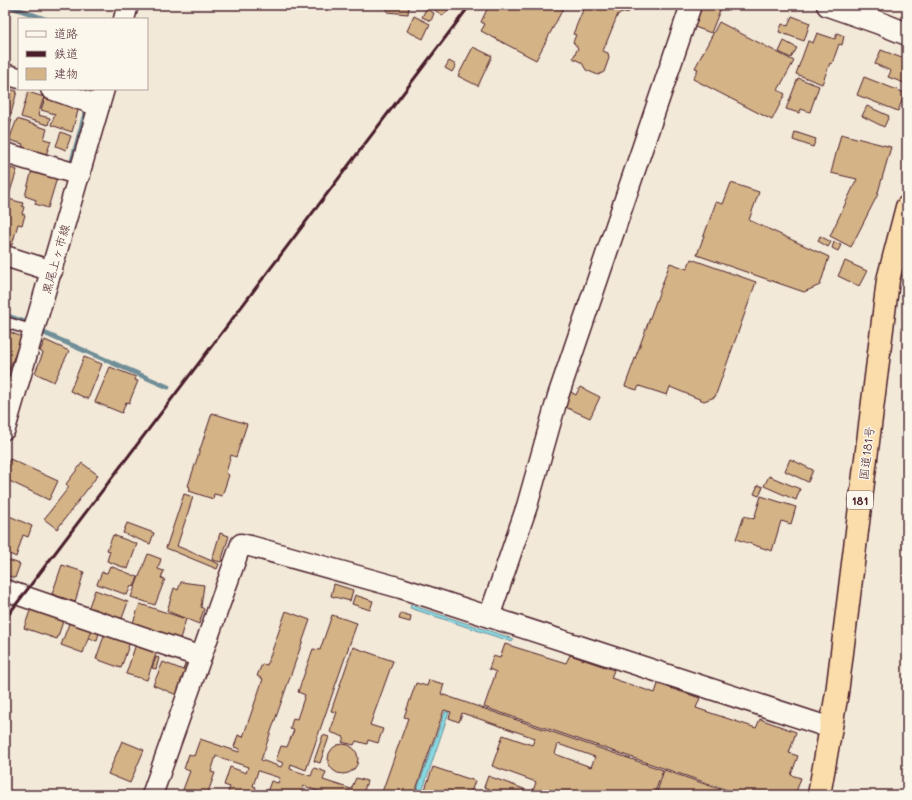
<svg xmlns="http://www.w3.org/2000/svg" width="912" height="800" viewBox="0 0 912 800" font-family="Mali,'Klee One',sans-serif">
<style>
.water{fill:#87d8e1;stroke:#6f8e98}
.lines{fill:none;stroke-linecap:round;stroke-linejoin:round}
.stream{stroke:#6f8e98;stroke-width:5}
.building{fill:#d4b387;stroke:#4a1f2b;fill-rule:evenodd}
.lane-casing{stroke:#4a1f2b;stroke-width:13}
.street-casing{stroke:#4a1f2b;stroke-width:23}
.secondary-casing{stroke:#4a1f2b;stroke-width:25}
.highway-casing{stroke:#4a1f2b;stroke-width:25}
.lane{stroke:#fbf7ec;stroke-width:10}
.street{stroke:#fbf7ec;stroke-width:20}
.secondary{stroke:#fbf7ec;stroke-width:22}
.highway{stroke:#faddab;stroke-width:22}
.rail{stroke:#4a1f2b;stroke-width:3}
.labels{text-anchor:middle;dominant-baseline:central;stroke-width:3;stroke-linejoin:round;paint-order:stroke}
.shield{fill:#fbf7ec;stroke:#7f6065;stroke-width:1}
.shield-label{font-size:11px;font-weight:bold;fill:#4a1f2b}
.street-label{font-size:12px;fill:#4a1f2b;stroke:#fbf7ec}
</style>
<rect width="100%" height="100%" fill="#f3e9d8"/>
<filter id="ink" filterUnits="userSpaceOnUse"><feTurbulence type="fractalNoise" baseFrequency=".025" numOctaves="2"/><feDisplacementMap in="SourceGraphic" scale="8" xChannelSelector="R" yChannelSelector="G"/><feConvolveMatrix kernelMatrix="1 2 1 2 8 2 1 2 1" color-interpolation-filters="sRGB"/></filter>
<g filter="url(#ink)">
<g class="water">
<polygon points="411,605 514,639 512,642 410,608"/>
<polygon points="445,712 449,712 421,795 415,795"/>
</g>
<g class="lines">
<g class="stream">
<polyline points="6,5 45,19"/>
<polyline points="72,161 85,114"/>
<polyline points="5,315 28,323 29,320"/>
<polyline points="44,333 168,387"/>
</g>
</g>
<g class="building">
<polygon points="387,5 409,5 408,14 387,12"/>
<polygon points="428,5 452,5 443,16"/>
<polygon points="489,5 565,5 536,60 481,31 485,24 481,22"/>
<polygon points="585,5 632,5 629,12 618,14 603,51 608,53 609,58 604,72 598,75 586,70 582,63 573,58 578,48 573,42 576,35 573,34"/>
<polygon points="700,5 722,5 711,33 692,26"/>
<polygon points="426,9 434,13 431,21 422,17"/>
<polygon points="414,16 430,24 423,39 407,31"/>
<polygon points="792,16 810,23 804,41 779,32 782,24 788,26"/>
<polygon points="719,22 794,61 778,90 785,94 772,120 693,79 698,69 695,68"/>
<polygon points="817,33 835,39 837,33 844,36 842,45 839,44 832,64 830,63 822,84 796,74 808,41 813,43"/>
<polygon points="784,41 797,48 791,58 779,52"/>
<polygon points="473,47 492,56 478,86 458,76"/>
<polygon points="881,50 907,60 907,84 888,77 891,71 875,64"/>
<polygon points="449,61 456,65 452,72 445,68"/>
<polygon points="864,77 905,93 898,111 857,95"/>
<polygon points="798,78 819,86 810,112 801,109 799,113 786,109"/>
<polygon points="5,88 17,91 11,114 5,112"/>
<polygon points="28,92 44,97 38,115 50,118 48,125 21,117"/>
<polygon points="46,95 79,107 72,132 51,125 55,114 41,110"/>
<polygon points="867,106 889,116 884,127 862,116"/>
<polygon points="5,117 12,119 8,134 5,133"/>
<polygon points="17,119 47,129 44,139 51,141 46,155 22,148 23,144 9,140"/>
<polygon points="61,132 71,136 66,150 56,146"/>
<polygon points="795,132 816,139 813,147 793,140"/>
<polygon points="841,134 891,147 877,196 851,247 830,236 857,179 831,173"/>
<polygon points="5,164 8,165 7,167 17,170 9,195 5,194"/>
<polygon points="32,170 57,178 48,208 35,204 36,200 25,196"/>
<polygon points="731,183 759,192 749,220 829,257 820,285 804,292 697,255 716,202 723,204"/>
<polygon points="5,198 23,203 22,206 24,207 22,214 25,215 22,225 18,224 12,245 5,244"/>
<polygon points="820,236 831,242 828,247 818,241"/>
<polygon points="834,242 841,245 838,251 832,248"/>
<polygon points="691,259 756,282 715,397 704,401 670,387 667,395 639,386 637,390 625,386 670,263 687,269"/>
<polygon points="845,261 867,271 859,286 838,276"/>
<polygon points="5,330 22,337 5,380"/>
<polygon points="45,340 69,351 54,382 35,373 43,353 40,351"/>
<polygon points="84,357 102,364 88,399 70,391"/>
<polygon points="110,367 136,377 135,380 138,381 129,403 126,402 122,413 95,402"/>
<polygon points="580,387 600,397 590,418 563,406 569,391 576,395"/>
<polygon points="212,413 247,424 236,457 231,455 226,473 229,475 222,496 214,494 213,499 189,491 190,487 188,486"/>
<polygon points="10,459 58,481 49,500 5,479 5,469"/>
<polygon points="790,459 813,470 808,482 785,471"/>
<polygon points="82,463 98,475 57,529 44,519 69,487 66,484"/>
<polygon points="769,476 800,489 796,500 764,486"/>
<polygon points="758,485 763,487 759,496 754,494"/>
<polygon points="184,494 193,497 177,546 219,564 217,569 166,548"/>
<polygon points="761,496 796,507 791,524 781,521 772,551 736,539 744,516 754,519"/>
<polygon points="5,514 32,526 28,537 23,535 16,557 5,552"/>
<polygon points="127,523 154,533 150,544 123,533"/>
<polygon points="220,533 229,536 221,562 212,560"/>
<polygon points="113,535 137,544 128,569 107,561 110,551 107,550"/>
<polygon points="148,554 161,559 158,569 164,571 161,578 165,579 155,605 131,597"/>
<polygon points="5,559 20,564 15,578 5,575"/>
<polygon points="62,565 84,572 75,602 52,594"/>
<polygon points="110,566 138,577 134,587 131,586 127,595 97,584 102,572 107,573"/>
<polygon points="181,582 204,585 201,607 204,609 199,624 167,611 174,588 178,590"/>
<polygon points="334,584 353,590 350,601 331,596"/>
<polygon points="95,590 128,602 121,621 88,609"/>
<polygon points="355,595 373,601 370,610 352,604"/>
<polygon points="140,604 186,619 179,642 132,625"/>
<polygon points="31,608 65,616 57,639 24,628"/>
<polygon points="286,611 310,620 261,760 281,767 283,763 276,760 281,746 287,747 294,730 290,729 293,718 297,719 305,695 298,692 313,649 320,650 332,615 357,623 306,770 291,764 290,769 311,776 314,768 326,772 323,780 351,789 356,778 367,781 363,794 367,795 319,795 320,792 304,786 300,795 266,795 271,781 278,783 280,778 258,771 253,786 256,787 254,795 227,795 230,787 224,785 230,767 246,773 248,767 216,756 211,772 215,773 207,795 181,795 190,771 184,769 189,754 194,756 200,739 239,752 240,749 234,747 238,735 243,737 263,679 257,676 262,664 267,665"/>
<polygon points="401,613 411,616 410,622 399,619"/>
<polygon points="70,621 91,630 83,653 61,645"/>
<polygon points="92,630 99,632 97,641 89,638"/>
<polygon points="105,633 130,642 121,668 96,659"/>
<polygon points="136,644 157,651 147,680 126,674"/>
<polygon points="505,644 566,663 570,655 614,670 611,678 655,693 658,684 700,698 696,708 756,728 760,719 796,732 789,753 798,756 791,775 801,778 795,795 742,795 484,707 496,672 489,669 493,656 500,658"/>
<polygon points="353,647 393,661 370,725 383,729 378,743 368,740 367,744 356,741 354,745 342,742 344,737 330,732 337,712 331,711"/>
<polygon points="156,657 159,658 156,669 152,668"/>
<polygon points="163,662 183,670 186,662 192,664 179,696 153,685"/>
<path d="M429 680 444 684 441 694 663 770 654 795H543L533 791 536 782 492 766 503 735 532 745 535 738 462 713 459 722 449 718 451 712 444 710 414 795H381L408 718 404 717 416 683 427 686ZM558 744 595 757 591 767 555 754Z"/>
<polygon points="323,735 329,737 320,763 314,761"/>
<polygon points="122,741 144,750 130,783 108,774"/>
<circle cx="343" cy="759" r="15"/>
<polygon points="433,767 475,781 470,795 423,795"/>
<polygon points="664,770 737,795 656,795"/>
<polygon points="488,776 524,789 522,795 485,795 486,793 488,794 490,789 484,787"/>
</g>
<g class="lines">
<defs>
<polyline id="lane" points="5,322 34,331"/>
<g id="street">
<polyline points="124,19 128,5"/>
<polyline points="5,74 19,78"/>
<polyline points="51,89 99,106"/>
<polyline points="5,153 80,175"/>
<polyline points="5,256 52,271"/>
<polyline points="5,429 104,89"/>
<polyline points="5,590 201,657"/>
<polyline points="489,617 527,506 558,396 691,5"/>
<polyline points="152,795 241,544 250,546 401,588 831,728"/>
</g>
<polyline id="secondary" points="828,5 877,22 907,34"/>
<polyline id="highway" points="819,795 837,693 888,280 907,207"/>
</defs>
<use href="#lane" class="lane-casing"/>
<use href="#street" class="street-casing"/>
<use href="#secondary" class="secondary-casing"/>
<use href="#highway" class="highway-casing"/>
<use href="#lane" class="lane"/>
<use href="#street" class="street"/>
<use href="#secondary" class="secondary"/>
<use href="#highway" class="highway"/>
<polyline class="rail" points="5,619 470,5"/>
</g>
</g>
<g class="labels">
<rect class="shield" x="847" y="491" width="26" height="18" rx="3"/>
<g class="shield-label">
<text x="860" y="500">181</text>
</g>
<g class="street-label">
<text transform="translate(55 259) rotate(-74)">黒尾上ヶ市線</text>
<text transform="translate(866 453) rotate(-83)">国道181号</text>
</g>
</g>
<rect width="912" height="800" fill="none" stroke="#fbf7ec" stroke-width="20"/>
<rect x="10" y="10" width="892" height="780" fill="none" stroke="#4a1f2b" stroke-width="1.5" filter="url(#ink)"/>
<rect x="18" y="18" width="130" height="72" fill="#fbf7ec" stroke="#b4a19f"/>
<rect x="26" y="31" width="20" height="6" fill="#fbf7ec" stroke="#b4a19f"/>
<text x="54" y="38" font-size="12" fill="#4a1f2b">道路</text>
<rect x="26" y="51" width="20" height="6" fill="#4a1f2b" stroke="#b4a19f"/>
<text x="54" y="58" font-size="12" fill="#4a1f2b">鉄道</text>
<rect x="26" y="68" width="20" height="12" fill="#d4b387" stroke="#b4a19f"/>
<text x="54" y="78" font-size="12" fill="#4a1f2b">建物</text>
</svg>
